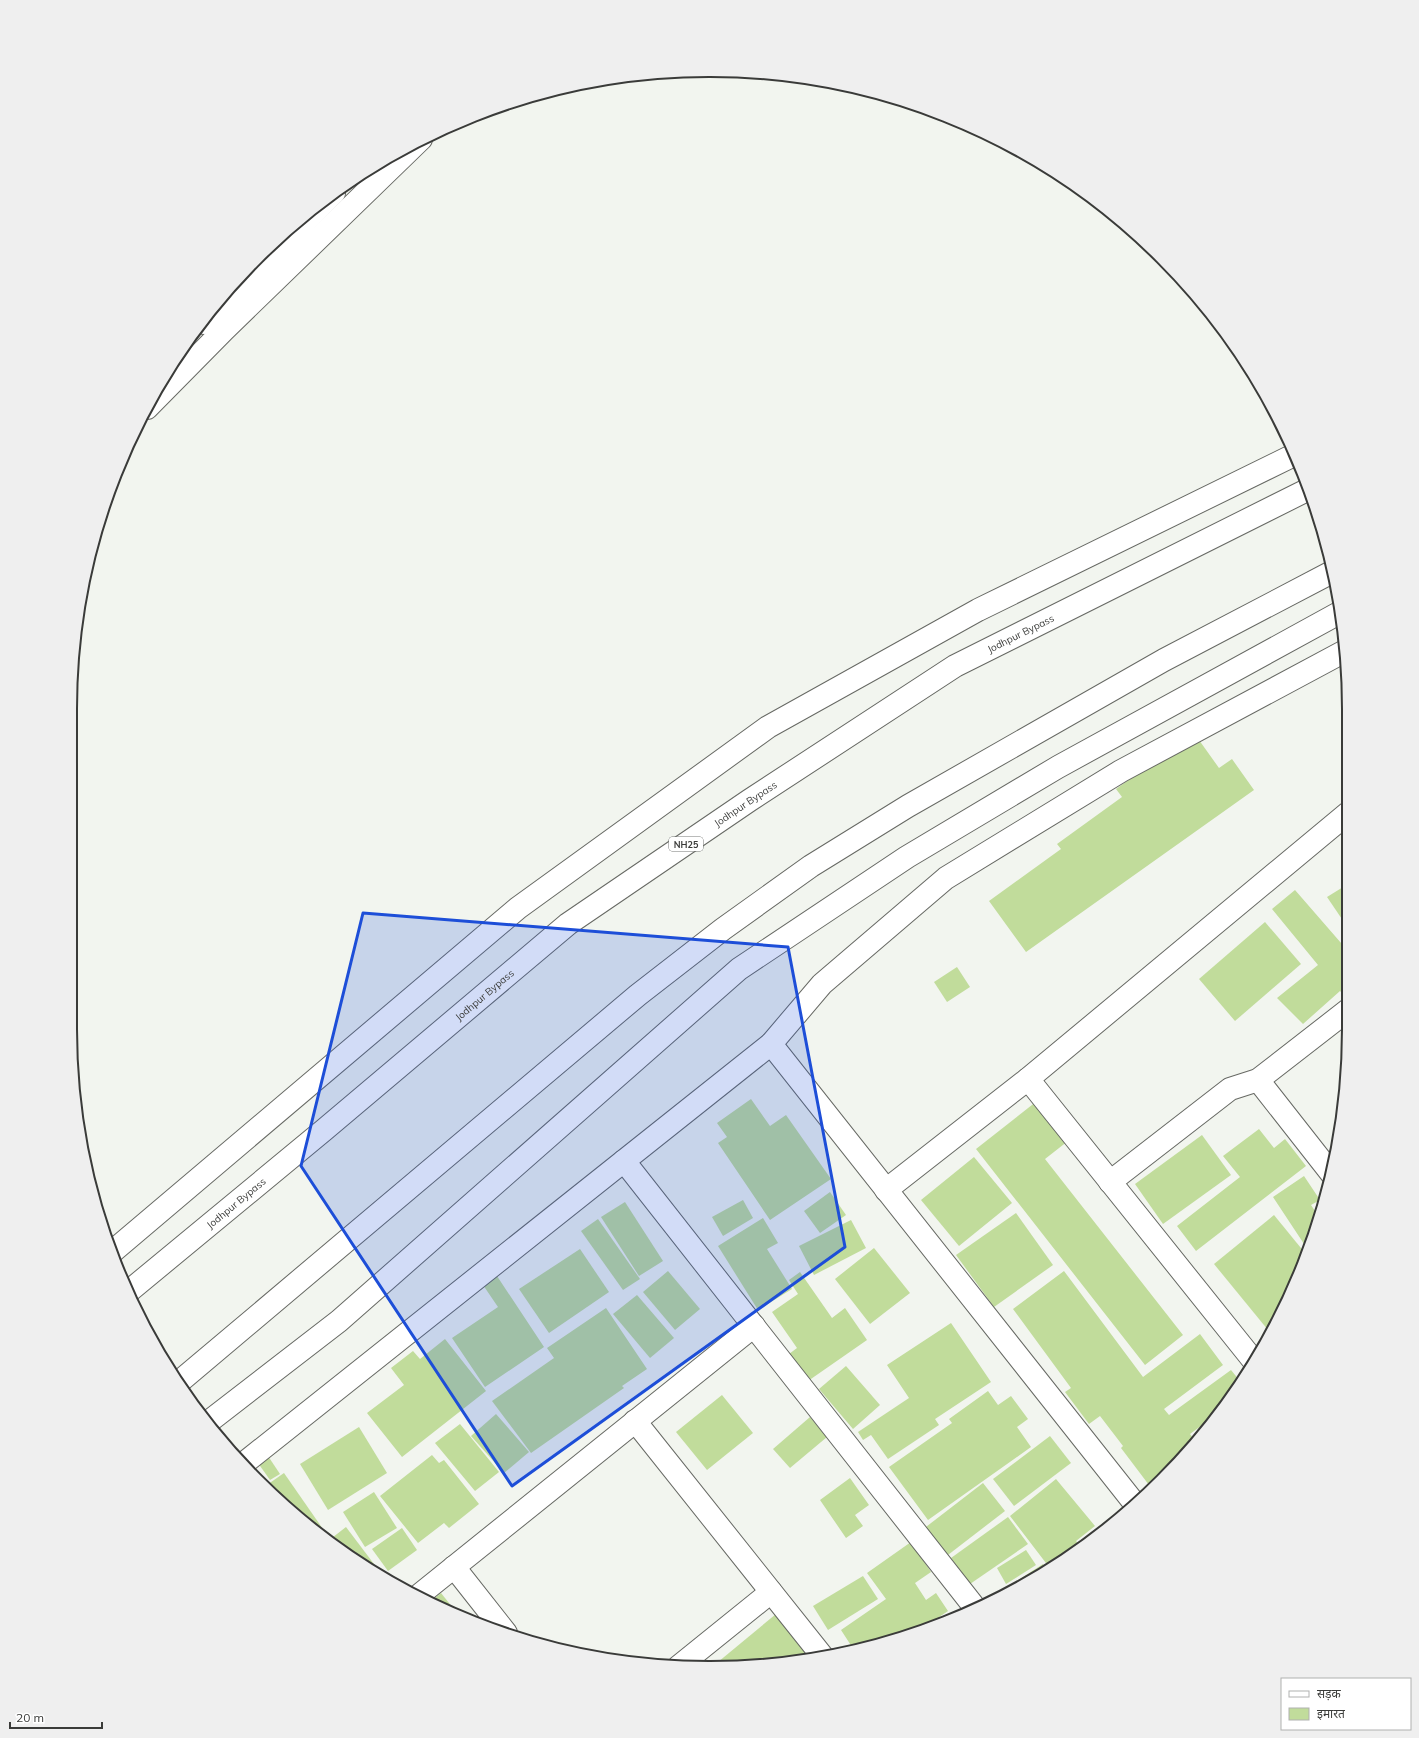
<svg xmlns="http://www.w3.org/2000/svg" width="1419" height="1738" viewBox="0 0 1419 1738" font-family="Mulish,'Noto Sans Devanagari',sans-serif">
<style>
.building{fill:#c1dc9b}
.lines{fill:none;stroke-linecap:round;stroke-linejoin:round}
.street-casing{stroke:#676964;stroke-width:24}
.secondary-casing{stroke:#676964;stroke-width:24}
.highway-casing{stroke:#676964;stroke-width:24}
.street{stroke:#fff;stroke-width:22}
.secondary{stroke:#fff;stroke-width:22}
.highway{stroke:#fff;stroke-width:22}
.marked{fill:#1d4ed8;fill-opacity:0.2;stroke:#1d4ed8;stroke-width:3;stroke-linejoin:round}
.labels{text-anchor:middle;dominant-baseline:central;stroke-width:3;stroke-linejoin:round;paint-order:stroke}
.shield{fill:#fff;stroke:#757674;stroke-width:1}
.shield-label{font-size:9px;font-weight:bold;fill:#3a3b39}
.street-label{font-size:10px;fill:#3a3b39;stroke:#fff}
.rim{fill:none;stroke:#3a3b39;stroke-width:2}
</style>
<rect width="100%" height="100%" fill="#f2f5ef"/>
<g class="building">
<polygon points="1194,733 1219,768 1232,759 1254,790 1026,952 989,901 1061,849 1057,844 1122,797 1116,789"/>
<polygon points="1348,884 1348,928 1327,897"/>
<polygon points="1295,890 1348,951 1348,996 1346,997 1340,991 1303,1024 1277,998 1318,965 1272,909"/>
<polygon points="1265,922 1301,964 1235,1021 1199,979"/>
<polygon points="957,967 970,987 947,1002 934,982"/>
<polygon points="751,1099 770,1126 786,1115 831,1179 770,1220 718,1143 727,1137 717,1123"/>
<polygon points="1037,1101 1068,1141 1045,1159 1183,1335 1145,1365 976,1149"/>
<polygon points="1259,1129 1274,1148 1285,1139 1306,1166 1196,1251 1177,1226 1240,1177 1223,1156"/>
<polygon points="1202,1135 1231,1175 1163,1224 1135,1184"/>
<polygon points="974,1157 1012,1203 959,1246 921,1200"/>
<polygon points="1304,1176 1320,1200 1311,1205 1319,1217 1306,1247 1273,1197"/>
<polygon points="830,1192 846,1215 820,1233 804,1211"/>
<polygon points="743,1200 753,1218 723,1236 712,1217"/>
<polygon points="625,1202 663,1261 639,1276 601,1217"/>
<polygon points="1016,1213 1053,1265 994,1307 956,1255"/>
<polygon points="1274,1215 1305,1253 1283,1312 1276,1323 1268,1330 1214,1264"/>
<polygon points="763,1218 778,1243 767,1249 792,1289 758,1310 718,1246"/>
<polygon points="598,1219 640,1279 623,1290 581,1231"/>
<polygon points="851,1220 866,1248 814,1275 799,1246"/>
<polygon points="874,1248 910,1293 870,1324 835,1279"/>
<polygon points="580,1249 609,1292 549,1333 519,1289"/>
<polygon points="668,1271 700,1309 675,1330 643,1292"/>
<polygon points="1064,1271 1143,1377 1200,1334 1223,1365 1164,1409 1169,1415 1231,1370 1240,1381 1220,1412 1190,1434 1196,1442 1162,1481 1152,1489 1121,1448 1123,1446 1100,1416 1089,1424 1065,1392 1071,1388 1013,1309"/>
<polygon points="800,1272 832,1318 845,1308 867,1340 808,1381 789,1354 797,1348 772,1312 798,1294 789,1280"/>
<polygon points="497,1276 544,1347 485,1387 452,1338 498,1307 483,1285"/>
<polygon points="637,1295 674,1338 650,1358 613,1314"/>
<polygon points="606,1308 647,1369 622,1386 624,1388 531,1453 492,1401 554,1358 547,1348"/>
<polygon points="951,1323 991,1382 935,1419 939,1425 888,1459 871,1435 863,1440 858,1432 909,1398 887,1365"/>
<polygon points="445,1339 486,1391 402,1457 367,1413 404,1385 391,1368 413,1351 420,1359"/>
<polygon points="846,1366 880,1405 853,1429 819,1389"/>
<polygon points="988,1391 998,1405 1011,1396 1028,1419 1017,1427 1031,1447 928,1520 889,1467 952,1423 949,1419"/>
<polygon points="722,1395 753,1433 707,1470 676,1432"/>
<polygon points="496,1414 529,1452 504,1473 471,1436"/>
<polygon points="810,1417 827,1437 790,1468 773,1449"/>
<polygon points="460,1424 499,1472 475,1491 435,1443"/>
<polygon points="359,1427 387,1473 328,1510 300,1464"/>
<polygon points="1050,1436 1071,1463 1014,1506 993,1479"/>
<polygon points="432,1455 439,1463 444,1460 479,1504 449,1528 444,1523 418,1543 380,1496"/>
<polygon points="268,1456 280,1474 270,1480 258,1463"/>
<polygon points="284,1473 325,1532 320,1535 264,1487"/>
<polygon points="850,1478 869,1505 855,1515 863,1526 846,1538 820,1500"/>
<polygon points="1056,1479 1095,1526 1076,1541 1081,1547 1049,1567 1010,1516"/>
<polygon points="983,1483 1005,1511 944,1558 922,1530"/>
<polygon points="374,1492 397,1528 365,1547 343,1512"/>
<polygon points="1008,1517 1028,1544 970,1584 951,1558"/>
<polygon points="346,1527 377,1568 373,1571 328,1541"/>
<polygon points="402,1528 417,1550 388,1571 372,1549"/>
<polygon points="911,1542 931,1572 915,1583 926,1600 936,1593 948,1611 923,1628 924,1630 854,1650 841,1630 886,1599 867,1573"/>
<polygon points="1026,1550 1036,1565 1006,1584 997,1568"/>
<polygon points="1043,1564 1046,1569 1001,1597 998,1593"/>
<polygon points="863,1576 878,1599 828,1630 813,1606"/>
<polygon points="441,1593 461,1618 430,1602"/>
<polygon points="776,1614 811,1657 808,1659 752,1667 712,1667"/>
</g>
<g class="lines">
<defs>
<g id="street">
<polyline points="771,1044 1135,1504"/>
<polyline points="1028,1079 1253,1360"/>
<polyline points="1258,1080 1331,1173"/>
<polyline points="624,1161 976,1609"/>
<polyline points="1110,1182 1230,1089 1258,1080 1348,1010"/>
<polyline points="886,1190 1028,1079 1348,813"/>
<polyline points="635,1421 823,1657"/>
<polyline points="454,1567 506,1633"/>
<polyline points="418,1596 754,1326"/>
<polyline points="678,1667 771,1592"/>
</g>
<g id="secondary">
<polyline points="204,323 334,193"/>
<polyline points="147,408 224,330 421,139"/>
<polyline points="112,1252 518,908 768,727 978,610 1294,455"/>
<polyline points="207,1423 339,1321 739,969 907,857 1058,767 1339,613"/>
<polyline points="243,1464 771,1044 822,984 946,878 1121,771 1345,651"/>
</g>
<g id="highway">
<path id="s1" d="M128 1292 324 1130 568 924 750 800 955 666 1307 490"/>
<polyline points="179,1382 638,995 723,929 811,866 908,806 1164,660 1332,572"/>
</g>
</defs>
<use href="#street" class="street-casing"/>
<use href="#secondary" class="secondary-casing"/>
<use href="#highway" class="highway-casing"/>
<use href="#street" class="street"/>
<use href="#secondary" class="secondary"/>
<use href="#highway" class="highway"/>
</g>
<path class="marked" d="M363 913 788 947 845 1247 512 1486 301 1166Z"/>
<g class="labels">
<rect class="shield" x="669" y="837" width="34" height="14" rx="3"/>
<g class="shield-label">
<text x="686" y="844">NH25</text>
</g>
<g class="street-label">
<text stroke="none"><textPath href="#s1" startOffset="1112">Jodhpur Bypass</textPath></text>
<text stroke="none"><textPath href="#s1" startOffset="788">Jodhpur Bypass</textPath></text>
<text stroke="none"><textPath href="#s1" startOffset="464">Jodhpur Bypass</textPath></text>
<text stroke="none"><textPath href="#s1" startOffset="140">Jodhpur Bypass</textPath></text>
</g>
</g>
<path d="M0 0H1419V1738H0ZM709 77H710A632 632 0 0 1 1342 709V1029A632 632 0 0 1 710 1661H709A632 632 0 0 1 77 1029V709A632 632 0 0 1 709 77Z" fill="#efefef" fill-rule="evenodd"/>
<path class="rim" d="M709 77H710A632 632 0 0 1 1342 709V1029A632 632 0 0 1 710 1661H709A632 632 0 0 1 77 1029V709A632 632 0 0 1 709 77Z"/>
<rect x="1281" y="1678" width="130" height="52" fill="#ffffff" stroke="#b0b1b0"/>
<rect x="1289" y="1691" width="20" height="6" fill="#ffffff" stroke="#b0b1b0"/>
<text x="1317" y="1698" font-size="12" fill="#3a3b39">सड़क</text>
<rect x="1289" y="1708" width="20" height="12" fill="#c1dc9b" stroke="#b0b1b0"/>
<text x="1317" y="1718" font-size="12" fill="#3a3b39">इमारत</text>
<path d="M10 1722v6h92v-6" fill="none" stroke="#3a3b39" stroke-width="2"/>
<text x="16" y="1722" font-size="12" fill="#3a3b39" stroke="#ffffff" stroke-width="3" paint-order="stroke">20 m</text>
</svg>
